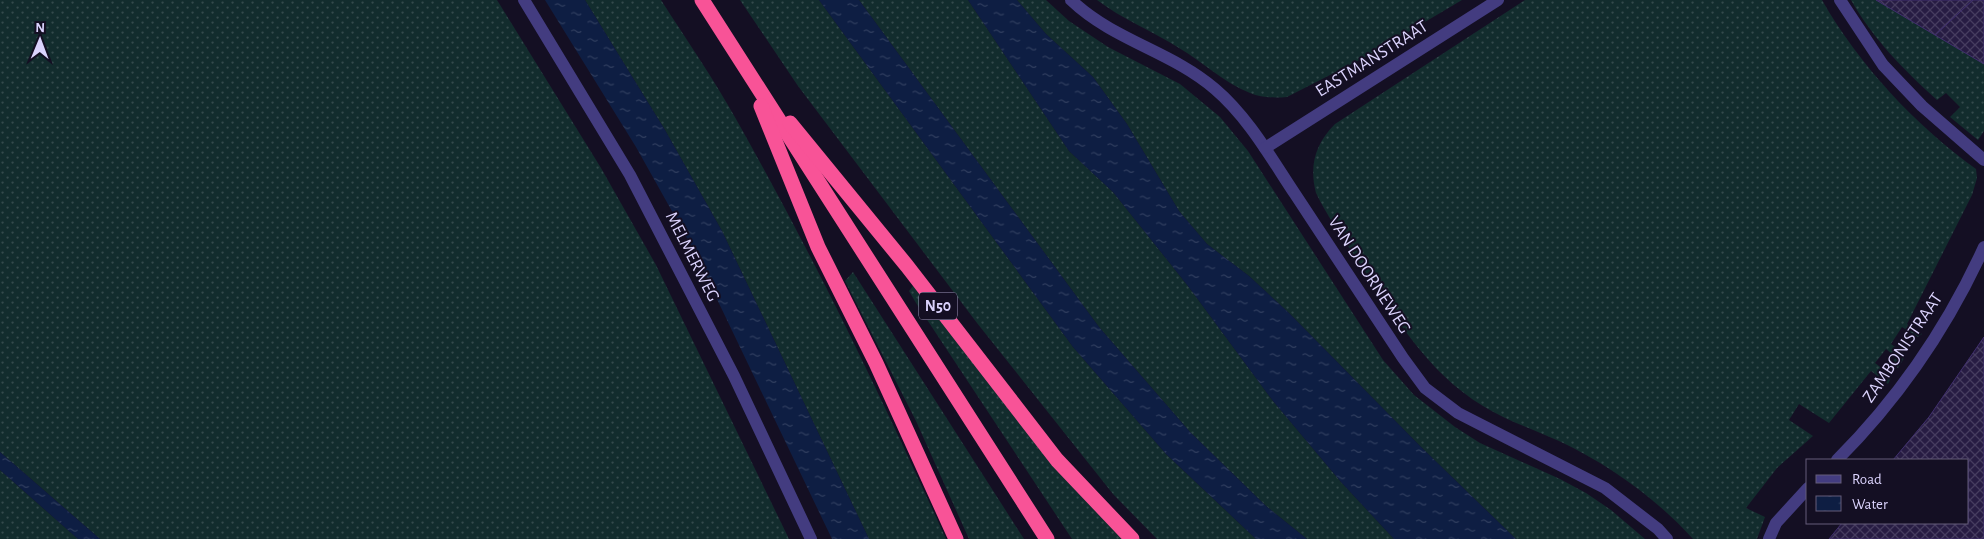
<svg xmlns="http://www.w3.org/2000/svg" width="1984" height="539" viewBox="0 0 1984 539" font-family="'Alegreya Sans',sans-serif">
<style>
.grass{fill:url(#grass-dots)}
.water{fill:url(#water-ripples)}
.building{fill:url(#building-cross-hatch);stroke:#402f6e}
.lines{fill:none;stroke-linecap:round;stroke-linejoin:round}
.minor{stroke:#433c80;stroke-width:12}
.highway{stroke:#f85397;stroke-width:15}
.labels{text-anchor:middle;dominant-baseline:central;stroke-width:4;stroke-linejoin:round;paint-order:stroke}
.shield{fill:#140f23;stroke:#9f98bc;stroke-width:1}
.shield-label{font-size:16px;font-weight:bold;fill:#dbd3fd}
.street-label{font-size:18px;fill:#dbd3fd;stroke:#140f23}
</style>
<defs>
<pattern id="grass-dots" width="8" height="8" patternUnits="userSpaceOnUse" patternTransform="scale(1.25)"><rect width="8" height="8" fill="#122c2d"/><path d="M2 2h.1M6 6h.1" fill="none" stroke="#344a4c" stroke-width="1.8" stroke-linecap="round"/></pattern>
<pattern id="water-ripples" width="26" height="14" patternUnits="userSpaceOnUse" patternTransform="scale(1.25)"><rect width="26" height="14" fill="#0e1e43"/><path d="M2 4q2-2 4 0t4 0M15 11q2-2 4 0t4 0" fill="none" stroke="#303e5f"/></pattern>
<pattern id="building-cross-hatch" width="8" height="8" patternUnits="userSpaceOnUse" patternTransform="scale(1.25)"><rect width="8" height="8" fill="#271c43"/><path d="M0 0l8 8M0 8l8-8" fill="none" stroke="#463c5f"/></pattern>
</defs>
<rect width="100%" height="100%" fill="#140f23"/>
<g class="grass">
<polygon points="0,0 497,0 601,168 656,265 789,539 100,539 0,452"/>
<path d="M585 0H661C686 39 713 78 736 119 813 255 881 396 946 539H869L722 231 665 130Z"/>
<polygon points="740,0 819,0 1073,347 1166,454 1256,539 1157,539 1113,494 977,323 798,86"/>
<polygon points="859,0 968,0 1069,151 1113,192 1188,286 1273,401 1341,482 1394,539 1307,539 1266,506 1190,432 1099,327"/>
<polygon points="1017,0 1046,0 1069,21 1108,47 1180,84 1220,117 1248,151 1383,360 1414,395 1455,427 1480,443 1560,479 1586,493 1611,510 1645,539 1516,539 1420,446 1289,313 1249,276 1207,244 1179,211 1127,124 1093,77 1046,34"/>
<path d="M1097 0H1462L1371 54 1287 97C1275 98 1262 98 1250 93 1224 83 1203 62 1179 48 1152 31 1122 19 1097 0Z"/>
<path d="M1525 0H1822C1859 65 1916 126 1976 169L1977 178 1972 195 1907 324 1922 334 1918 337 1902 327 1891 344 1906 355 1898 368 1892 363 1896 357 1886 349 1875 363 1892 376 1888 384 1871 371 1829 423 1799 404 1789 420 1813 436 1777 468 1746 508 1765 517 1757 539H1693C1656 498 1608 464 1559 441 1533 429 1507 421 1483 406 1427 372 1396 318 1360 264 1345 241 1328 218 1316 193 1309 166 1315 144 1335 124Z"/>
<path d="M1851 0H1984V131L1978 140 1950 117 1960 107 1946 93 1937 100C1904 70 1873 39 1851 0Z"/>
<polygon points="853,272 1024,539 969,539 916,421 845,281"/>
<polygon points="913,286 922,292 1124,539 1072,539 916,303 909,291"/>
<polygon points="0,470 78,539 0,539"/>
</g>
<g class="water">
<polygon points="545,0 585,0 665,130 722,231 869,539 832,539 692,247 636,147"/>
<polygon points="819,0 859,0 1099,327 1190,432 1266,506 1307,539 1256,539 1166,454 1073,347"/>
<polygon points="968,0 1017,0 1046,34 1093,77 1127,124 1179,211 1207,244 1249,276 1289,313 1420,446 1516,539 1394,539 1341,482 1273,401 1188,286 1113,192 1069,151"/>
<polygon points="0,452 100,539 78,539 0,470"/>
</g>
<g class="building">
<polygon points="1876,0 1973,0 1935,35"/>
<polygon points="1973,0 1984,0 1984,64 1935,35"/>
<polygon points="1984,337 1984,539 1829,539 1842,523 1968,523 1968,460 1893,460 1929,417"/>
</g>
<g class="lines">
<g class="minor">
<polyline points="524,0 630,175 734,376 811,539"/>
<path d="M1071 0C1114 41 1171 51 1215 89 1248 117 1271 158 1295 194 1331 249 1367 304 1403 358L1425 388 1458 413 1605 488 1658 529 1667 539"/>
<polyline points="1840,0 1883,65 1922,106 1984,160"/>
<polyline points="1265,148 1498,0"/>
<path d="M1837 460C1898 399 1948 326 1984 247"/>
<polyline points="1769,539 1776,523 1808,488"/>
</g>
<g class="highway">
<polyline points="702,0 1047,539"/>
<polyline points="761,106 818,247 876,363 956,539"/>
<polyline points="790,123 907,266 1057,460 1132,539"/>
</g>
</g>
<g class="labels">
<rect class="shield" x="919" y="292.5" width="38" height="27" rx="4"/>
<g class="shield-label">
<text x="938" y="306">N50</text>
</g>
<g class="street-label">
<text transform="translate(1372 59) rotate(-32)">EASTMANSTRAAT</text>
<text transform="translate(692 257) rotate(63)">MELMERWEG</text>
<text transform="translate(1369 275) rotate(57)">VAN DOORNEWEG</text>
<text transform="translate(1903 348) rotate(-56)">ZAMBONISTRAAT</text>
</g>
</g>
<rect x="1806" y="459" width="162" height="65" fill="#140f23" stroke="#645d7a"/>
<rect x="1816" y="475" width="25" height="8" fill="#433c80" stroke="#645d7a"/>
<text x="1852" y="484" font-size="15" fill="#dbd3fd">Road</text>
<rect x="1816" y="496" width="25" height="15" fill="url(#water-ripples)" stroke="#645d7a"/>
<text x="1852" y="509" font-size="15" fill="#dbd3fd">Water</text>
<g transform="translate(40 40) rotate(1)" stroke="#140f23" stroke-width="4" paint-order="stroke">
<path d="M0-4L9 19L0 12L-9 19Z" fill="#dbd3fd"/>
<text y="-8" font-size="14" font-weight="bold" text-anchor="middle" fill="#dbd3fd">N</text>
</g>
</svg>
